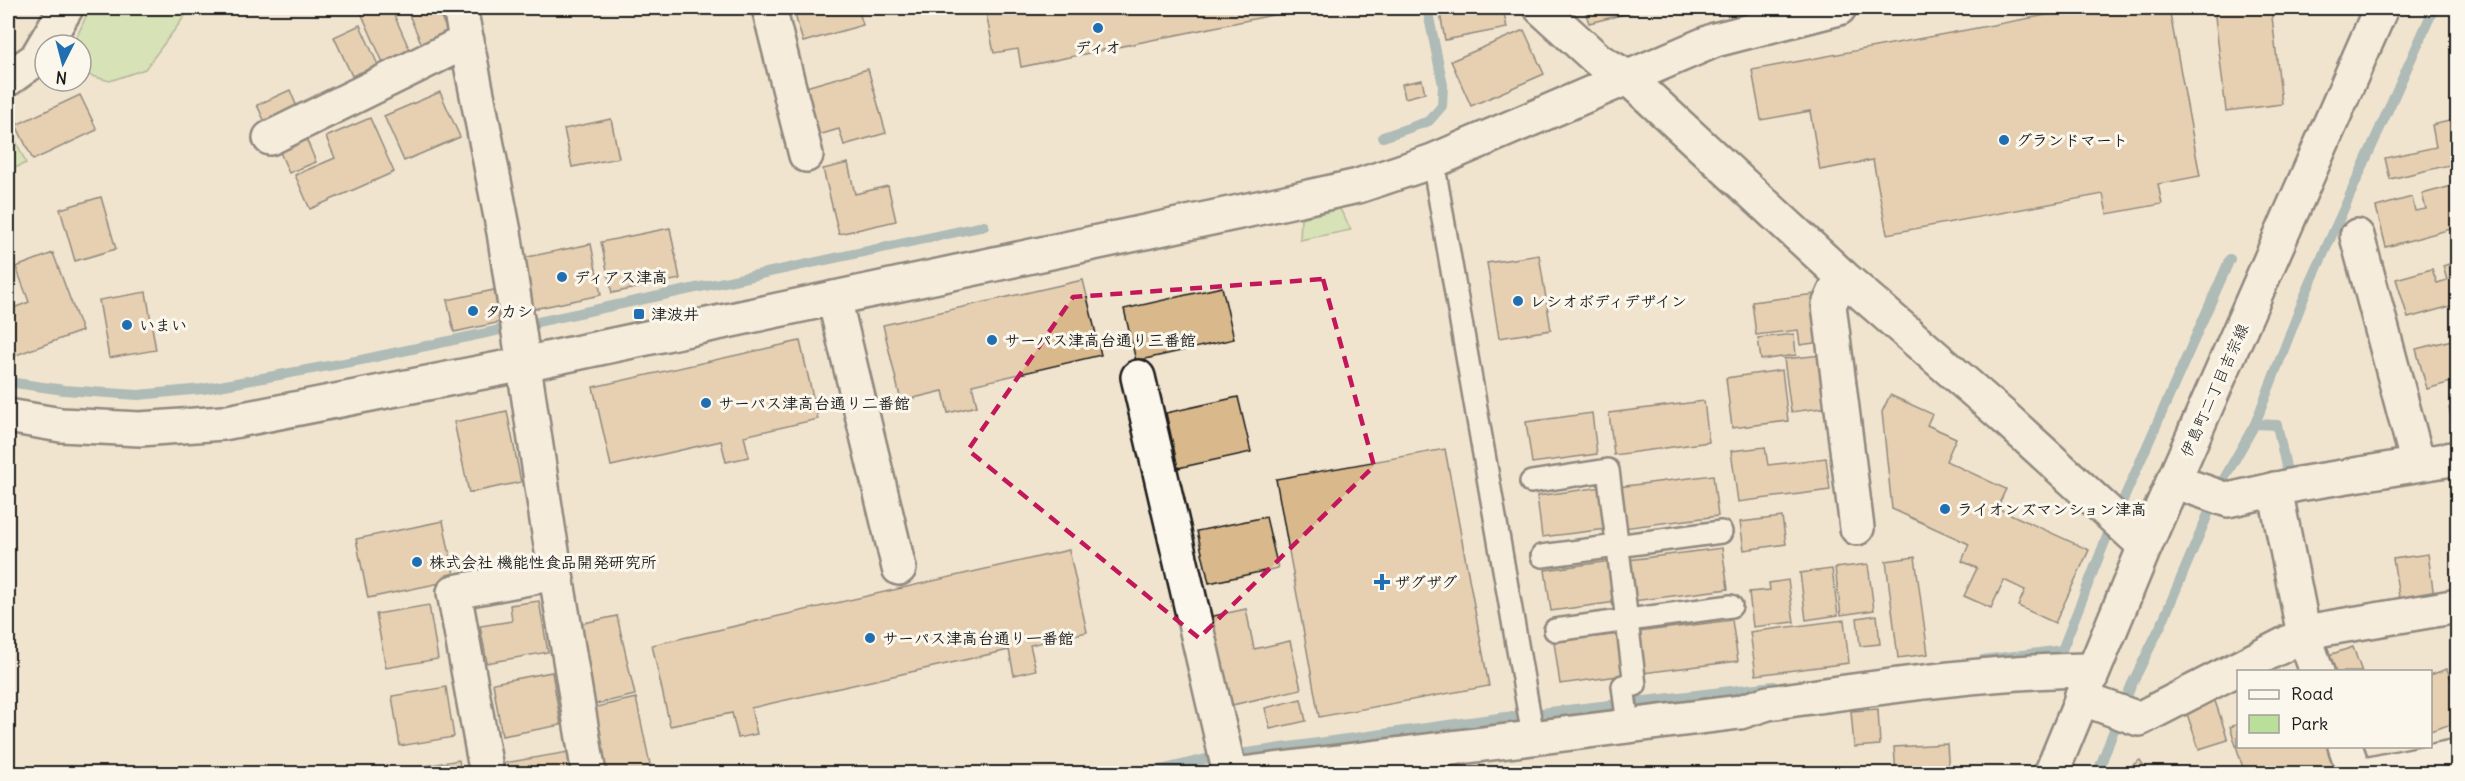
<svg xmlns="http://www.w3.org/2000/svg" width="2465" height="781" viewBox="0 0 2465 781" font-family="Delius,'Klee One',sans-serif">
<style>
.green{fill:#b9df9a;stroke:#6a7e5b;stroke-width:1.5}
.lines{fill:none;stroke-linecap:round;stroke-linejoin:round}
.stream{stroke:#5d8997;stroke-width:10}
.building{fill:#d9b98c;stroke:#1c1c1c;stroke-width:1.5}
.service-casing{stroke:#1c1c1c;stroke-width:26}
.minor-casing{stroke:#1c1c1c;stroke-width:38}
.tertiary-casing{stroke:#1c1c1c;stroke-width:38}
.service{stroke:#fbf7ec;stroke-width:21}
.minor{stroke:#fbf7ec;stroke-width:33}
.tertiary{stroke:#fbf7ec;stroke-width:33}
.marked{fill:none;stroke:#c2185b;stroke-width:4.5;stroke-dasharray:12 8;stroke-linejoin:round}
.poi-dot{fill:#1f6fb2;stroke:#fbf7ec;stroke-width:2}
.labels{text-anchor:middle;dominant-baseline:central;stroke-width:6;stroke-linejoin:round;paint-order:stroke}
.poi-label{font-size:16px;font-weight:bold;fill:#1c1c1c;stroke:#fbf7ec;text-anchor:start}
.street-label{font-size:16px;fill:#1c1c1c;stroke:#fbf7ec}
</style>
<rect width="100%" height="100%" fill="#f1e4cf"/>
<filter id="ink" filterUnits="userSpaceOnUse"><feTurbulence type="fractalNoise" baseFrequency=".0167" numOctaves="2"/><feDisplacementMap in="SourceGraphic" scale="12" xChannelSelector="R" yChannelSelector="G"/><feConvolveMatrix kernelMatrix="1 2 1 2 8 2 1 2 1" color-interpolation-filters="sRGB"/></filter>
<g filter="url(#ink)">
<g class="green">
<polygon points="90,8 191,8 145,69 110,81 84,74 81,70 81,45 73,45"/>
<polygon points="8,124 26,163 8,171"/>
<polygon points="1340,209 1351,230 1300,240 1301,218"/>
</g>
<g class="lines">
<g class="stream">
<polyline points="1383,137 1429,121 1442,106 1443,85 1427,8"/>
<polyline points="8,382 64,390 138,395 203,389 361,360 984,226"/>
<polyline points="2255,424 2277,425 2289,481"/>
<polyline points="1983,660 2062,650 2108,534 2230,259"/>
<polyline points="1144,774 1210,758 1506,717 1774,686"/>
<polyline points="2097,774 2131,686 2162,623 2220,486 2255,424 2305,295 2434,8"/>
</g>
</g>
<g class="building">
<polygon points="359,8 391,8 412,55 385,67"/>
<polygon points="406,8 437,8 449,35 423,47"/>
<polygon points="793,8 858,8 863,25 803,42"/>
<polygon points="985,8 1307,8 1021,67 1018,49 994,53"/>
<polygon points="1439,8 1503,8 1507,28 1445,40"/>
<polygon points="1584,8 1631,8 1633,12 1589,23"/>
<polygon points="2084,8 2169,8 2200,176 2158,184 2162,204 2107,214 2103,194 1887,234 1873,160 1820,170 1810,111 1761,120 1752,70"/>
<polygon points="2214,8 2271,8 2282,104 2226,111"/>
<polygon points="360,25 378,65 352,76 334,37"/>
<polygon points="1524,30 1544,74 1471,106 1451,61"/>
<polygon points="868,69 886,133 844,145 839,129 812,137 799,89"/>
<polygon points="1422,80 1425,93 1405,98 1402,84"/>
<polygon points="290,90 299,112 267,126 257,105"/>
<polygon points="440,92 460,137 404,161 384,116"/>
<polygon points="80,95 97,130 33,160 16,125"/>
<polygon points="370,118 394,172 310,209 295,175 335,158 326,137"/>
<polygon points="611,119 619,158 572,167 564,129"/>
<polygon points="2458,119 2458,163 2390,179 2385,158 2436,147 2432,125"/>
<polygon points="303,131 316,162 289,173 276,143"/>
<polygon points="848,163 855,194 888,186 896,221 839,234 823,169"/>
<polygon points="2452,186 2458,204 2458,227 2386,247 2376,207 2412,197 2415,211 2426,209 2422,194"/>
<polygon points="101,197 116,249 75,261 60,209"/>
<polygon points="670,228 680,279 612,293 601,242"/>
<polygon points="591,244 601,295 533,309 522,258"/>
<polygon points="53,253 82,331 8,358 8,310 29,302 16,267"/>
<polygon points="1539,255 1551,330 1499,338 1487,263"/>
<polygon points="2458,261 2458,304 2408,318 2396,279 2432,269 2437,283 2447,280 2443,266"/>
<polygon points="1083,280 1101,355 972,385 977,406 948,413 943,391 901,401 883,325"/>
<polygon points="1222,287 1234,339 1136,361 1124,309"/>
<polygon points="494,290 501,322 454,332 447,300"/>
<polygon points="146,292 156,350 109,358 99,300"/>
<polygon points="1815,294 1821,342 1800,345 1798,330 1756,335 1752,302"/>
<polygon points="1794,334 1796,355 1761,360 1758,338"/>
<polygon points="2452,340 2458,353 2458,380 2427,389 2416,349"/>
<polygon points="800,341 818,419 744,436 749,457 726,462 721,441 611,466 593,387"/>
<polygon points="1822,355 1829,407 1791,412 1784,359"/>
<polygon points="1782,370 1788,421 1732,428 1726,378"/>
<polygon points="1890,395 1932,414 1927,425 1956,438 1946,461 2006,489 1997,508 2089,550 2055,623 2018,606 2025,590 2004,580 1991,608 1964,596 1977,568 1962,561 1969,544 1892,509 1882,412"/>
<polygon points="1238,397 1251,452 1178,468 1166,413"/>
<polygon points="1704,401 1709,442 1614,455 1609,413"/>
<polygon points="2458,407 2458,449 2457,449 2449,408"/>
<polygon points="507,411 521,482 469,493 454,422"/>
<polygon points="1592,413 1597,454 1532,463 1526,422"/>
<polygon points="1765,447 1768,465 1826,458 1830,490 1738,502 1731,451"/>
<polygon points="1445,449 1489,686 1319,717 1276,479"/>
<polygon points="1713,475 1718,516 1623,528 1618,487"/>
<polygon points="1602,487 1607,529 1542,537 1537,496"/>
<polygon points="1266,517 1278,568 1209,583 1197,531"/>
<polygon points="1782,517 1786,544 1744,550 1740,522"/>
<polygon points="443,521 455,580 368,598 356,539"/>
<polygon points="1722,548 1728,589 1633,601 1628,560"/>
<polygon points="1069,550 1087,632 1030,645 1036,670 1014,675 1009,650 751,708 757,734 738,738 732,713 670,726 652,645"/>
<polygon points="2428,554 2435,604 2401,609 2393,559"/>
<polygon points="1915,557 1928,654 1898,658 1886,561"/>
<polygon points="1611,561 1616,602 1551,611 1545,570"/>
<polygon points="1868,564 1874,610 1841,615 1835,568"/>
<polygon points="1832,569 1838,615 1806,620 1800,573"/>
<polygon points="1788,580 1794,622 1753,627 1749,592 1770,590 1769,583"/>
<polygon points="539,601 548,652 487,663 480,626 512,621 510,605"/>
<polygon points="429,605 438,659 386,668 376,614"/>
<polygon points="1246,609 1254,649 1290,641 1301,689 1228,706 1209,617"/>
<polygon points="1877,615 1880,644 1860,646 1857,618"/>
<polygon points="617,616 635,695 592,705 574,625"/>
<polygon points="1732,620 1738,661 1643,673 1638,632"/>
<polygon points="1844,620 1849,663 1756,675 1750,632"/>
<polygon points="1620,634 1625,675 1560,684 1554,642"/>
<polygon points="2353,647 2362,672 2325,672 2320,658"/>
<polygon points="2447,669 2458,698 2458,722 2430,731 2430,675"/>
<polygon points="552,672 561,725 502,736 493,683"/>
<polygon points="446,687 454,737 400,746 392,696"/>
<polygon points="636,698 652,774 606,774 592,708"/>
<polygon points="1301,699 1306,721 1270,729 1265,708"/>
<polygon points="2215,701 2228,740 2199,749 2186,711"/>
<polygon points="1878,709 1880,745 1854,747 1851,711"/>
<polygon points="2238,724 2238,746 2330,746 2336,765 2311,774 2245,774 2230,727"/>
<polygon points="1947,744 1949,774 1896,774 1894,747"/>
<polygon points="568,752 571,774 506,774 504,763"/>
<polygon points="459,760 461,774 408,774 407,769"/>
<polygon points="2140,760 2149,774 2119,774"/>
</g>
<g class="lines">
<defs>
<g id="service">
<polyline points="1433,161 1533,736"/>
<polyline points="1531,482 1608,470 1635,685 1623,686 1628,725"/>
<polyline points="1542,556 1721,532"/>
<polyline points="1555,630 1731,606"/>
</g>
<g id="minor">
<polyline points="460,8 504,232 548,527 589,774"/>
<polyline points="769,8 806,155"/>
<polyline points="1541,8 1598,60 1627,77 1842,276 2002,415 2145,546"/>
<polyline points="8,79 36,59 66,8"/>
<polyline points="270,138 467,41"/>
<polyline points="2357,236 2418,464"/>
<polyline points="1842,276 1829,305 1857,528"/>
<polyline points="834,298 899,568"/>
<polyline points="1138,377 1230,774"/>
<polyline points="2173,481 2228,500 2299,484 2458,458"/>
<polyline points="2275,489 2304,635 2317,672"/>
<polyline points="2081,698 2139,719 2311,631 2458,606"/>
<polyline points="2345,746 2355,774"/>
<polyline points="487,774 454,592 555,573"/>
<path d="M1242 774 1740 712 1768 703C1876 688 1984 671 2093 670"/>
<polyline points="2370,774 2458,756"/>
</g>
<g id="tertiary">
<polyline points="8,416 61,425 140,429 223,423 524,364 1277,204 1358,186 1433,161 1715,40 1839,8"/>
<polyline points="2051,774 2145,546 2381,8"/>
</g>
</defs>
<use href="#service" class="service-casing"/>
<use href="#minor" class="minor-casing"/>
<use href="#tertiary" class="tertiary-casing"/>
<use href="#service" class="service"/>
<use href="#minor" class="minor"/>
<use href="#tertiary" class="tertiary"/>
</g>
</g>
<path d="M0 0H2465V781H0ZM1323 279 1374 466 1199 638 968 450 1073 297Z" fill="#f1e4cf" fill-opacity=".55" fill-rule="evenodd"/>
<path class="marked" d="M1323 279 1374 466 1199 638 968 450 1073 297Z"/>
<g class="poi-dot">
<circle cx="1098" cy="28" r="6"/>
<circle cx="2004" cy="140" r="6"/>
<circle cx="562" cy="277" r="6"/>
<circle cx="1518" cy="301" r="6"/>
<circle cx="473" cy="311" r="6"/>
<rect x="633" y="308" width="12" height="12" rx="3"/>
<circle cx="127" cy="325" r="6"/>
<circle cx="992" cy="340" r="6"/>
<circle cx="706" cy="403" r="6"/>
<circle cx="1945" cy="509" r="6"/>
<circle cx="417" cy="562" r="6"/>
<path d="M1379 573h6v6h6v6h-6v6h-6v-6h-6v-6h6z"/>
<circle cx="870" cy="638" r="6"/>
</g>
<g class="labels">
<g class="poi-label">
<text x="1098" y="47" text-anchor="middle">ディオ</text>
<text x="2016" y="140">グランドマート</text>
<text x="574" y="277">ディアス津高</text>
<text x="1530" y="301">レシオボディデザイン</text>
<text x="485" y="311">タカシ</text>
<text x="651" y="314">津波井</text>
<text x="139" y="325">いまい</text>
<text x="1004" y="340">サーパス津高台通り三番館</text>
<text x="718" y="403">サーパス津高台通り二番館</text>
<text x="1957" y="509">ライオンズマンション津高</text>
<text x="429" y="562">株式会社 機能性食品開発研究所</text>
<text x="1394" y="582">ザグザグ</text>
<text x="882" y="638">サーパス津高台通り一番館</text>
</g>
<g class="street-label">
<text transform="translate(2214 390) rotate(-66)">伊島町二丁目吉宗線</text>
</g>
</g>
<rect width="2465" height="781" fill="none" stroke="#fbf7ec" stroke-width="30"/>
<rect x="15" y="15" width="2435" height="751" fill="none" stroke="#1c1c1c" stroke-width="2" filter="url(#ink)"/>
<rect x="2237" y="670" width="195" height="78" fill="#fbf7ec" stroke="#a29f99" stroke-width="1.5"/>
<rect x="2249" y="690" width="30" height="9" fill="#fbf7ec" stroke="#a29f99" stroke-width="1.5"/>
<text x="2291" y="700" font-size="18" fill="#1c1c1c">Road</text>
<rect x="2249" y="715" width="30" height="18" fill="#b9df9a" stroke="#a29f99" stroke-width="1.5"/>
<text x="2291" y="730" font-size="18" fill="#1c1c1c">Park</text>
<g transform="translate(63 63) rotate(186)"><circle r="28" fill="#fbf7ec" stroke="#a29f99" stroke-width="1.5"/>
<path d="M0-4.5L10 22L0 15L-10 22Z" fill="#1f6fb2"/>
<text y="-9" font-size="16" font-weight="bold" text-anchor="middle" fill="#1c1c1c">N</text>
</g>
</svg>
